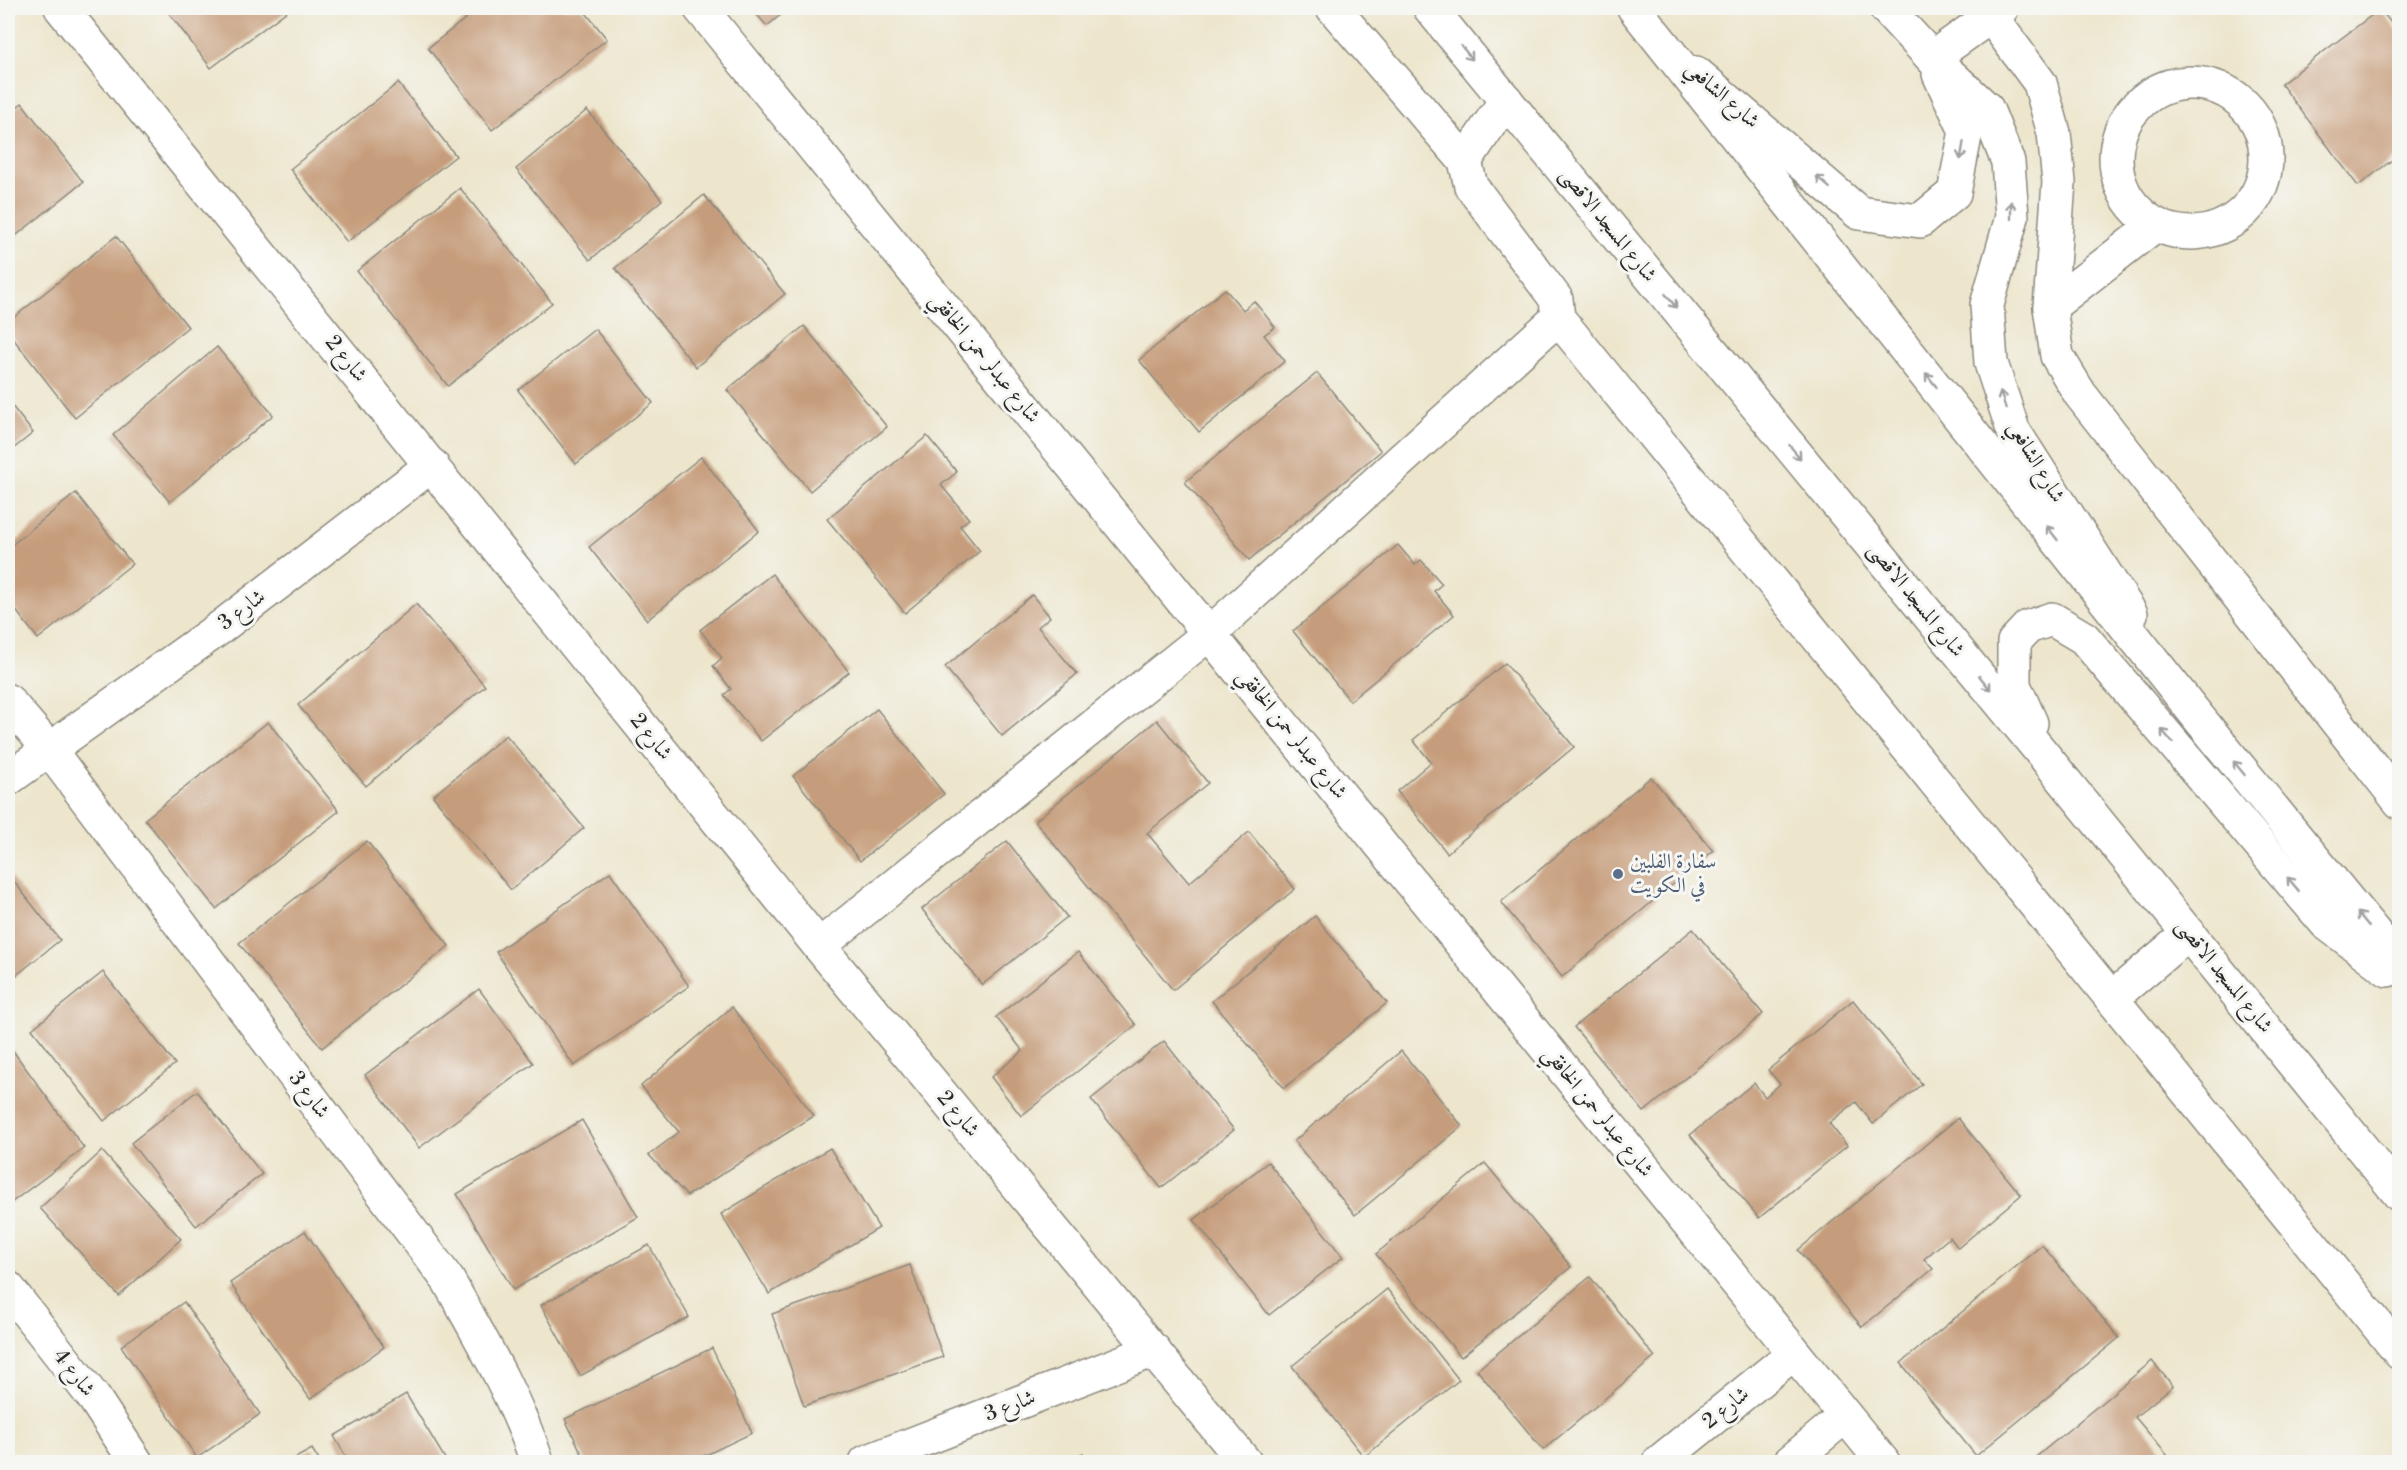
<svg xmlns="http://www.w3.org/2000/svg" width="2407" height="1470" viewBox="0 0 2407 1470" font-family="'Libre Bodoni',Amiri,serif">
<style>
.building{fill:#c69d7b}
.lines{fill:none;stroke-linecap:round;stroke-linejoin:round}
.minor-casing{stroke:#8c887c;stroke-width:36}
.major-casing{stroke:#8c887c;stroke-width:36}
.minor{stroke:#fff;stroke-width:33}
.major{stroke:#fff;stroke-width:33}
.oneway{stroke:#a0a0a0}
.service-dot{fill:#5c6f8a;stroke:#f6f6f2;stroke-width:2}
.labels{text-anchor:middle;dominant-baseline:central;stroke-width:6;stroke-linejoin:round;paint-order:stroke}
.street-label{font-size:21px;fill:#2b2b2b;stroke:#f6f6f2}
.service-label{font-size:21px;fill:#4e5e75;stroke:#f6f6f2;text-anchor:start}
</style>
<rect width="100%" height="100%" fill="#f6f6f2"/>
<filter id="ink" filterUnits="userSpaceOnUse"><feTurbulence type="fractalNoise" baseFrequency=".0167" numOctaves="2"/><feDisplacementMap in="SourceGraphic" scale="12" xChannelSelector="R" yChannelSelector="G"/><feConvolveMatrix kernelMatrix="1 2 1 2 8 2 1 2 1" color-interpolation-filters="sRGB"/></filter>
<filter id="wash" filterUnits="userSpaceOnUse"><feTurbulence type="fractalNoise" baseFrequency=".008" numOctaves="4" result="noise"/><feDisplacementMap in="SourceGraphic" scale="24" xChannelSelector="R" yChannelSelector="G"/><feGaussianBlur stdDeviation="1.35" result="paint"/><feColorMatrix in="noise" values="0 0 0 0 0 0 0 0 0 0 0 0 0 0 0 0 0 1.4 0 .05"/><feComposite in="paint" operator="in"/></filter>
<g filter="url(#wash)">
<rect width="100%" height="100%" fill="#ede6cd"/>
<g id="blocks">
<g class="building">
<polygon points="165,8 291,8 211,68"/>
<polygon points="479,8 582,8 607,39 492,130 428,48"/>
<polygon points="751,8 789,8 767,26"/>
<polygon points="2380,9 2400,34 2400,154 2358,186 2281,84"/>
<polygon points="398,83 456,156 347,242 290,169"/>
<polygon points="22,103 83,182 8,242 8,114"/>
<polygon points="587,110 662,200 590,260 516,169"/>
<polygon points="460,188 552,303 448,386 357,271"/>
<polygon points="704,195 785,294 696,367 615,268"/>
<polygon points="116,236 188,327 75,418 8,332 8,322"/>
<polygon points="1225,289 1243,310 1254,301 1275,327 1264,335 1285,361 1199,432 1139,360"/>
<polygon points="804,326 887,427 810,491 727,390"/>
<polygon points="595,329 653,403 576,464 518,390"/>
<polygon points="217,347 273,415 170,502 113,435"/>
<polygon points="1317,373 1381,451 1249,560 1185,482"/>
<polygon points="8,401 33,433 8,453"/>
<polygon points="927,436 957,472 941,485 969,519 960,526 980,551 905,613 827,519"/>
<polygon points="701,457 759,531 647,620 589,547"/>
<polygon points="76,493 132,564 38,639 8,600 8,548"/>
<polygon points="1398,545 1415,565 1421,560 1442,584 1434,591 1454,615 1350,701 1293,631"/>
<polygon points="772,574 849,672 761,741 724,695 731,689 713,666 722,658 700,630"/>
<polygon points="1032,595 1050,617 1038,627 1077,674 1002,736 945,667"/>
<polygon points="416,604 485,686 366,786 298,705"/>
<polygon points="1505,663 1574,747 1447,853 1397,791 1431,762 1413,740"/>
<polygon points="877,709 944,794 860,861 793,776"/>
<polygon points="1157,720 1208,783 1147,833 1189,883 1249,832 1295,889 1173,990 1035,821"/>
<polygon points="268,722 339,811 216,909 145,819"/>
<polygon points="506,735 584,828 511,890 433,796"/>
<polygon points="1651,777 1713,851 1562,977 1501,902"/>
<polygon points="367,841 449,946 322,1048 239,943"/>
<polygon points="1007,841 1067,917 982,985 922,909"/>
<polygon points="610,872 689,986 574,1066 496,952"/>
<polygon points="8,874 60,940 8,982"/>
<polygon points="1315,916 1387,1003 1284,1088 1212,1001"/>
<polygon points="1693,929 1763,1014 1644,1112 1574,1027"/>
<polygon points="1078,952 1136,1025 1021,1116 991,1077 1023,1051 996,1017"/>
<polygon points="103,972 175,1064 104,1121 32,1029"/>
<polygon points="479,989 533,1063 419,1148 365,1075"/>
<polygon points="1853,1000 1922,1084 1873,1124 1856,1102 1829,1123 1847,1146 1759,1218 1690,1135 1754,1083 1765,1097 1780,1084 1768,1070"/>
<polygon points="732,1007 814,1116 687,1196 649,1155 679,1132 641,1086"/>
<polygon points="1164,1041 1234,1130 1161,1188 1091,1099"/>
<polygon points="8,1044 84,1148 8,1205"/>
<polygon points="1401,1051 1462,1126 1355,1215 1294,1141"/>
<polygon points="197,1091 262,1174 196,1226 131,1143"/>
<polygon points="1958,1118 2021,1195 1958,1248 1950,1237 1924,1259 1933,1269 1862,1327 1798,1250"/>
<polygon points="582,1120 638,1217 513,1290 457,1194"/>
<polygon points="830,1148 879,1228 769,1294 721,1214"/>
<polygon points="102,1151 181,1239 119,1296 40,1208"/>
<polygon points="1268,1162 1343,1257 1269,1315 1194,1220"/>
<polygon points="1485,1163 1571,1267 1461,1357 1376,1254"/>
<polygon points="305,1231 384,1347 310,1399 230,1283"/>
<polygon points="649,1245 689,1317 580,1376 541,1305"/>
<polygon points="2042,1245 2119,1338 1976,1456 1901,1363"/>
<polygon points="910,1265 943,1357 804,1406 772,1314"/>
<polygon points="1590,1277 1655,1357 1543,1450 1477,1370"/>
<polygon points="1387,1289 1459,1380 1364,1457 1292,1366"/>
<polygon points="184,1302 260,1414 197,1458 121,1346"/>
<polygon points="712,1348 752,1433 691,1462 586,1462 565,1419"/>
<polygon points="2152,1361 2173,1386 2135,1417 2173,1462 2030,1462"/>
<polygon points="406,1394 447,1462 349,1462 334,1436"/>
<polygon points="312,1449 320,1462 288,1462"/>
<polygon points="1083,1453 1086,1462 1059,1462"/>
</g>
</g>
</g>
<g filter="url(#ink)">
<use href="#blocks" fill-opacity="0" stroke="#8c887c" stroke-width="1.5"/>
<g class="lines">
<defs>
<g id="minor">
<polyline points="61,8 819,946 1245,1462"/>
<polyline points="700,8 1883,1462"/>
<polyline points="1333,8 1465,161 1471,186 1556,299 1558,318 2400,1353"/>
<polyline points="1886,8 1932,58 1987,109 2008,162 2012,217 1987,305 1991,363 2013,430 2131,614"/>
<polyline points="1989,14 2040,83 2054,133 2059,182 2050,307 2057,356 2080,394 2400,802"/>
<polyline points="1932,58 2002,8"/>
<polyline points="1696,73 1859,213 1920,221 1954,193 1966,131 1939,74"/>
<circle cx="2191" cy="158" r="75"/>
<polyline points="1465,161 1506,100"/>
<polyline points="2050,307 2155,225"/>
<path d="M8 701 48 748 448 1280C481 1339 516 1398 537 1462"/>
<polyline points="8,779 221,627 432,465"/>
<polyline points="819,946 1210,633 1558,318"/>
<polyline points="2113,997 2189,933"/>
<polyline points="8,1288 94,1398 136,1462"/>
<polyline points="866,1462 1154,1350"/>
<polyline points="1659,1462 1794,1353"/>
<polyline points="1790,1462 1845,1416"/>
</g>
<g id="major">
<polyline points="1430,8 2046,758 2400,1195"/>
<polyline points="1634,8 2198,717 2400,964"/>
<polyline points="2031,723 2014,685 2014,642 2028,627 2052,619 2084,638 2326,923 2388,970"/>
</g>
</defs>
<use href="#minor" class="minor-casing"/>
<use href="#major" class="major-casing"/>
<use href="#minor" class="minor"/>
<use href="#major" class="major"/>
</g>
<defs><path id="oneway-shaft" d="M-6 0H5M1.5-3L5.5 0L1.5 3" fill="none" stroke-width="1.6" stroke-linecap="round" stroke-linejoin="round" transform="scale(1.5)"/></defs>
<g class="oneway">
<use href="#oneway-shaft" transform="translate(1467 53) rotate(51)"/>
<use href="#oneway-shaft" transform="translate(1962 151) rotate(100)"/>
<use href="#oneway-shaft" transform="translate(1823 182) rotate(-139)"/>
<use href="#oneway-shaft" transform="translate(2011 210) rotate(-90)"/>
<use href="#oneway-shaft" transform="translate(1671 301) rotate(51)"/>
<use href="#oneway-shaft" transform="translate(1931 380) rotate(-128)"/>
<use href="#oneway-shaft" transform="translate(2003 400) rotate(-108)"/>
<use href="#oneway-shaft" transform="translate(1795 452) rotate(51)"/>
<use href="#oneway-shaft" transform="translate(2052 533) rotate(-128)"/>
<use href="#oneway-shaft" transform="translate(1985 683) rotate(51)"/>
<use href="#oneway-shaft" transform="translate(2167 736) rotate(-130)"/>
<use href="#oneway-shaft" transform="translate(2239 768) rotate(-129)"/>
<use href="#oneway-shaft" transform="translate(2293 884) rotate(-130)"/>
<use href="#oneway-shaft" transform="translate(2363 919) rotate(-129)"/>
</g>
</g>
<circle class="service-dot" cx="1618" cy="874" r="6"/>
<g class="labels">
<g class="street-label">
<text transform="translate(1722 95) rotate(41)">شارع الشافعي</text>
<text transform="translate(1608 225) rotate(51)">شارع المسجد الاقصى</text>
<text transform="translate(985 358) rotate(51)">شارع عبدلر حمن الخافقي</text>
<text transform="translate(346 359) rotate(51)">شارع 2</text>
<text transform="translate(2036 462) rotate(59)">شارع الشافعي</text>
<text transform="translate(1916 600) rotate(51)">شارع المسجد الاقصى</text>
<text transform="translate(242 610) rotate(-37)">شارع 3</text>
<text transform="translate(1292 734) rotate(51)">شارع عبدلر حمن الخافقي</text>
<text transform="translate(651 737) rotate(51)">شارع 2</text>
<text transform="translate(2224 976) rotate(51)">شارع المسجد الاقصى</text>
<text transform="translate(309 1095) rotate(53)">شارع 3</text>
<text transform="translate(1598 1112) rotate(51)">شارع عبدلر حمن الخافقي</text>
<text transform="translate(958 1114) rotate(50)">شارع 2</text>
<text transform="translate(74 1373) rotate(52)">شارع 4</text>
<text transform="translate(1010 1406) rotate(-21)">شارع 3</text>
<text transform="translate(1726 1408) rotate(-39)">شارع 2</text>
</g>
<g class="service-label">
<text x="1630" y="862">سفارة الفلبين<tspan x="1630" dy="24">في الكويت</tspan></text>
</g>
</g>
<rect width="2407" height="1470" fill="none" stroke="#f6f6f2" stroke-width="30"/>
</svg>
